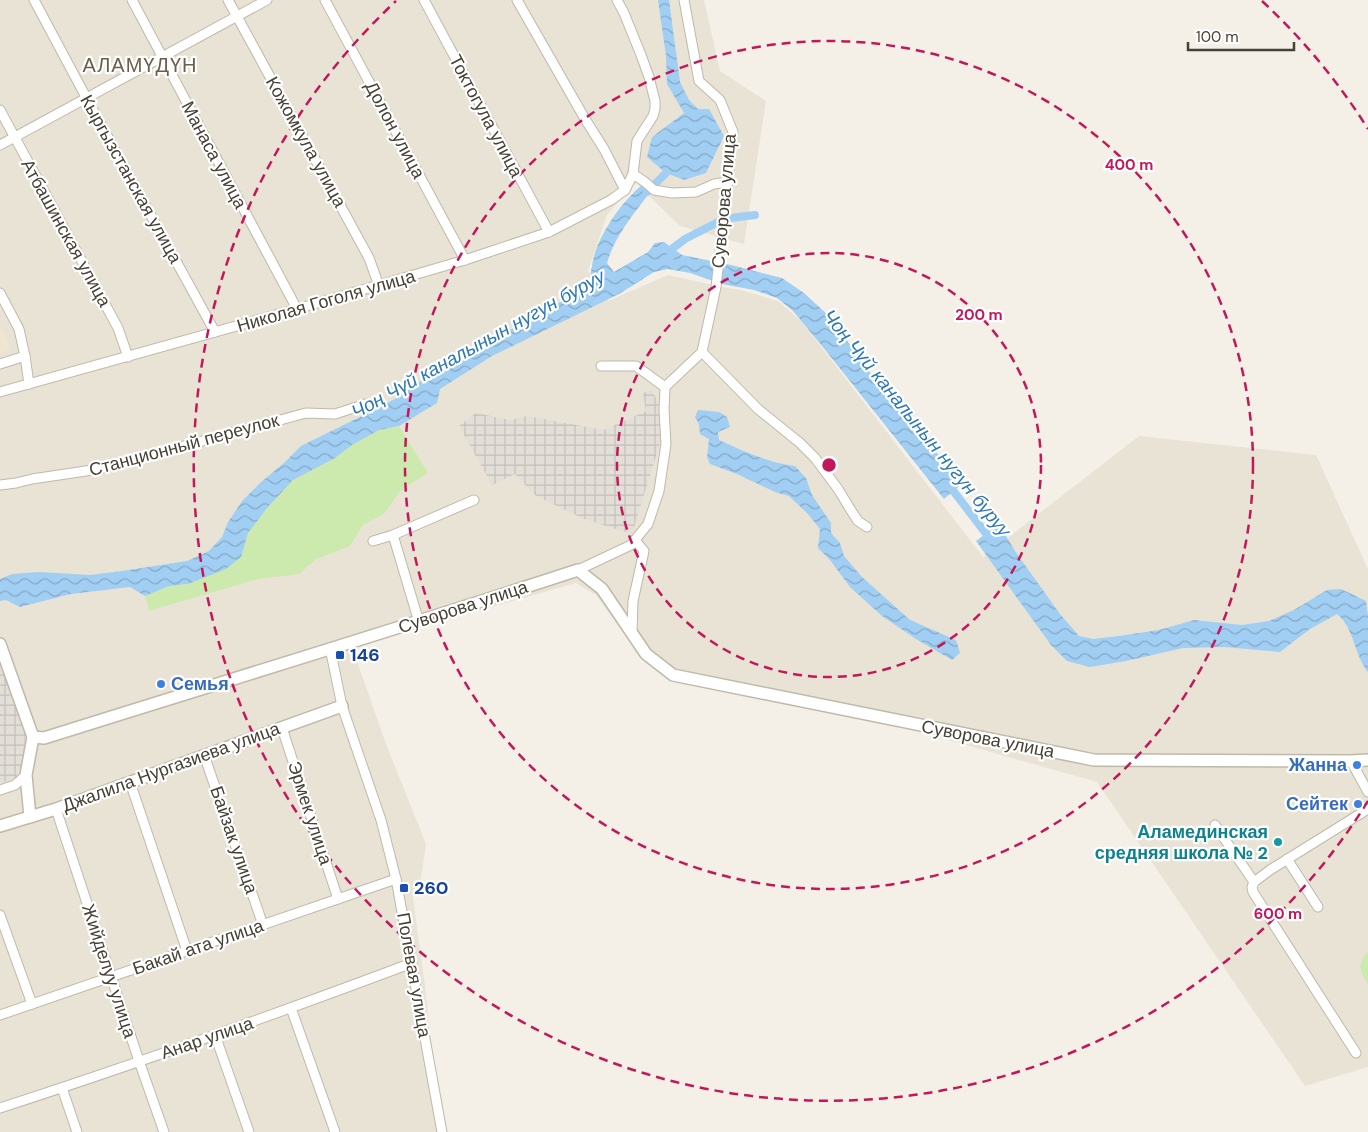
<svg xmlns="http://www.w3.org/2000/svg" width="1368" height="1132" viewBox="0 0 1368 1132" font-family="'DM Sans',sans-serif">
<style>
.residential{fill:#e8e3d5}
.industrial{fill:url(#industrial-grid)}
.education{fill:#eee6d0}
.green{fill:#cdeaae}
.water{fill:url(#water-waves)}
.lines{fill:none;stroke-linecap:round;stroke-linejoin:round}
.canal{stroke:#a1cef3;stroke-width:8}
.minor-casing{stroke:#c0b9a9;stroke-width:11}
.tertiary-casing{stroke:#c0b9a9;stroke-width:14}
.minor{stroke:#fff;stroke-width:9}
.tertiary{stroke:#fff;stroke-width:11}
.ring{fill:none;stroke:#c2185b;stroke-width:2.5;stroke-dasharray:9 6}
.transit-dot{fill:#1a4fb4;stroke:#fff;stroke-width:2}
.shop-dot{fill:#3f7fe0;stroke:#fff;stroke-width:2}
.culture-dot{fill:#0f9aa8;stroke:#fff;stroke-width:2}
.labels{text-anchor:middle;dominant-baseline:central;stroke-width:4.5;stroke-linejoin:round;paint-order:stroke}
.street-label{font-size:18px;fill:#474135;stroke:#fff}
.transit-label{font-size:18px;font-weight:bold;fill:#164399;stroke:#fff;text-anchor:start}
.shop-label{font-size:18px;font-weight:bold;fill:#366cbe;stroke:#fff;text-anchor:end}
.culture-label{font-size:18px;font-weight:bold;fill:#0d838f;stroke:#fff;text-anchor:end}
.water-label{font-size:19px;font-style:italic;fill:#2b77b7;stroke:#fff}
.quarter-label{font-size:20px;letter-spacing:1px;fill:#6a5f4c;stroke:#fff}
.centre{fill:#c2185b;stroke:#fff;stroke-width:2.5}
.ring-label{font-size:15px;text-anchor:middle;font-weight:bold;fill:#c2185b;stroke:#fff;stroke-width:4.5;stroke-linejoin:round;paint-order:stroke}
</style>
<defs>
<pattern id="industrial-grid" width="8" height="8" patternUnits="userSpaceOnUse" patternTransform="scale(1.25)"><rect width="8" height="8" fill="#e3dfd8"/><path d="M0 4h8M4 0v8" fill="none" stroke="#c4c1ba"/></pattern>
<pattern id="water-waves" width="16" height="10" patternUnits="userSpaceOnUse" patternTransform="scale(1.25)"><rect width="16" height="10" fill="#a1cef3"/><path d="M0 5q4-4 8 0t8 0" fill="none" stroke="#85a9c6"/></pattern>
</defs>
<rect width="100%" height="100%" fill="#f4f0e7"/>
<polygon class="residential" points="0,0 704,0 720,71 766,101 744,244 680,226 636,183 607,215 588,271 608,301 668,275 722,287 741,290 778,301 802,322 983,557 1139,436 1316,455 1368,569 1368,1067 1305,1086 1097,782 895,725 809,708 754,696 673,680 640,655 596,595 576,583 352,647 386,744 426,844 420,885 412,891 425,986 433,1061 447,1132 0,1132"/>
<g class="industrial">
<polygon points="652,390 659,405 661,440 632,534 584,519 536,496 515,474 492,485 459,426 476,413 510,420 527,416 604,430 646,411 643,393"/>
<polygon points="0,661 25,733 24,762 15,779 0,783"/>
</g>
<polygon class="education" points="0,326 11,348 0,354"/>
<g class="green">
<polygon points="399,426 428,473 400,491 384,514 363,525 350,546 316,559 299,574 258,579 149,611 145,596 169,586 188,584 241,557 248,533 267,508 293,480 335,458 352,445 379,430"/>
<path d="M1368 952V984C1360 971 1356 965 1368 952Z"/>
</g>
<g class="water">
<polygon points="658,0 669,0 680,82 689,100 698,109 709,109 724,136 706,173 684,180 666,173 647,157 652,137 684,113 667,84 666,56"/>
<path d="M643 184 651 191C634 214 615 235 607 263L614 272 648 252 655 243 664 242 682 255 731 265 782 278 804 293 829 316 884 392 963 483 944 499 822 346 793 311 777 298 754 290 722 284 690 273 668 269 654 272 619 294 492 356 440 389 437 403 399 426 379 430 352 445 335 458 293 480 267 508 248 533 241 557 226 569 188 584 169 586 145 596 130 587 71 594 20 607 6 600 0 601V579L12 574 39 572 90 575 122 571 187 561 209 551 222 537 228 522 243 500 260 483 285 462 301 446 378 408 402 395 428 376 456 360 589 286C591 273 592 259 597 247 607 223 623 201 643 184Z"/>
<path d="M698 410 719 412 727 417 730 427 718 432 719 440C743 451 769 463 795 466L806 478 812 495 831 523V533L840 543 844 556 862 577 910 620 956 640 960 653 952 660 916 639 882 616 850 587 830 560 818 548 820 529 808 514 789 496 775 492 737 474 710 464 707 457 709 439 700 434 699 424 695 417Z"/>
<path d="M999 524 1015 551 1060 614 1079 636 1093 639 1119 636 1159 630 1194 620 1242 625 1269 621 1294 610 1327 590 1341 589 1366 601 1368 616V672C1354 655 1355 629 1337 614L1310 629 1280 652 1224 647 1183 648 1126 661 1090 667 1067 661 1051 645 976 541Z"/>
</g>
<g class="lines">
<g class="canal">
<polyline points="647,192 666,173"/>
<polyline points="731,218 755,215"/>
<polyline points="670,257 673,248 685,239 720,221"/>
<polyline points="948,484 991,540"/>
</g>
<defs>
<g id="minor">
<polyline points="34,0 87,99 215,332"/>
<polyline points="132,0 297,309"/>
<polyline points="228,0 369,258 379,286"/>
<polyline points="325,0 465,260"/>
<polyline points="424,0 549,232"/>
<polyline points="517,0 585,119 604,149 625,190"/>
<polyline points="0,110 118,328 128,357"/>
<polyline points="0,145 267,0"/>
<polyline points="633,174 645,182 654,190 672,193 696,192 714,184 728,182"/>
<polyline points="0,293 19,329 25,356 0,364"/>
<polyline points="702,352 758,409 800,443 815,458 838,489 852,512 858,521 867,527"/>
<polyline points="25,356 29,384"/>
<polyline points="601,366 636,366 665,387"/>
<polyline points="0,392 297,309 465,260 549,232 611,200 625,190 633,174 637,141 653,116 655,109 655,101 649,77 641,55 624,13 617,0"/>
<polyline points="0,485 16,483 32,479 99,469 306,413 335,414 366,404"/>
<polyline points="393,535 419,622"/>
<polyline points="373,541 393,535 474,500"/>
<polyline points="634,541 648,524 659,491 666,444 664,410 665,387 702,352 716,287 733,132 720,100 699,81 684,0"/>
<polyline points="578,570 631,545 635,540 644,551 633,601 632,632"/>
<polyline points="330,648 342,706 381,820 396,879 442,1132"/>
<polyline points="282,728 338,899"/>
<polyline points="204,755 263,925"/>
<polyline points="1351,761 1368,792"/>
<polyline points="130,782 187,951"/>
<polyline points="0,790 15,785 26,775"/>
<polyline points="56,809 139,1061 164,1132"/>
<polyline points="1215,825 1254,882"/>
<polyline points="1287,859 1318,907"/>
<polyline points="0,915 32,1004"/>
<polyline points="291,1008 335,1132"/>
<polyline points="0,1015 396,879"/>
<polyline points="215,1035 249,1132"/>
<polyline points="1356,1053 1253,892 1252,887 1254,882 1270,870 1368,809"/>
<polyline points="62,1088 77,1132"/>
<path d="M0 1108C139 1063 276 1014 412 963"/>
</g>
<g id="tertiary">
<polyline points="0,644 33,737 26,775 30,817"/>
<path d="M33 737 44 738C222 682 401 628 578 570L602 589 646 654 673 675 1094 760 1351 761 1368 760"/>
<polyline points="0,826 56,809 342,706"/>
</g>
</defs>
<use href="#minor" class="minor-casing"/>
<use href="#tertiary" class="tertiary-casing"/>
<use href="#minor" class="minor"/>
<use href="#tertiary" class="tertiary"/>
</g>
<g class="ring">
<circle cx="829" cy="465" r="212"/>
<circle cx="829" cy="465" r="424"/>
<path d="M1368 801A635 635 0 1 1 396 1M1262 1A635 635 0 0 1 1368 129"/>
</g>
<g class="transit-dot">
<rect x="335" y="650" width="10" height="10" rx="2.5"/>
<rect x="399" y="883" width="10" height="10" rx="2.5"/>
</g>
<g class="shop-dot">
<circle cx="161" cy="684" r="5"/>
<circle cx="1357" cy="765" r="5"/>
<circle cx="1358" cy="804" r="5"/>
</g>
<circle class="culture-dot" cx="1278" cy="842" r="5"/>
<g class="labels">
<g class="street-label">
<text transform="translate(486 116) rotate(62)">Токтогула улица</text>
<text transform="translate(395 130) rotate(62)">Долон улица</text>
<text transform="translate(306 142) rotate(61)">Кожомкула улица</text>
<text transform="translate(214 155) rotate(62)">Манаса улица</text>
<text transform="translate(131 179) rotate(61)">Кыргызстанская улица</text>
<text transform="translate(724 201) rotate(-85)">Суворова улица</text>
<text transform="translate(66 233) rotate(61)">Атбашинская улица</text>
<text transform="translate(326 301) rotate(-16)">Николая Гоголя улица</text>
<text transform="translate(184 445) rotate(-15)">Станционный переулок</text>
<text transform="translate(463 607) rotate(-18)">Суворова улица</text>
<text transform="translate(988 739) rotate(11)">Суворова улица</text>
<text transform="translate(171 767) rotate(-20)">Джалила Нургазиева улица</text>
<text transform="translate(310 813) rotate(72)">Эрмек улица</text>
<text transform="translate(234 840) rotate(71)">Байзак улица</text>
<text transform="translate(198 947) rotate(-19)">Бакай ата улица</text>
<text transform="translate(109 971) rotate(72)">Жийделуу улица</text>
<text transform="translate(414 975) rotate(80)">Полевая улица</text>
<text transform="translate(207 1038) rotate(-19)">Анар улица</text>
</g>
<g class="transit-label">
<text x="350" y="655">146</text>
<text x="414" y="888">260</text>
</g>
<g class="shop-label">
<text x="171" y="684" text-anchor="start">Семья</text>
<text x="1347" y="765">Жанна</text>
<text x="1348" y="804">Сейтек</text>
</g>
<g class="culture-label">
<text x="1268" y="832">Аламединская<tspan x="1268" dy="21">средняя школа № 2</tspan></text>
</g>
<g class="water-label">
<text transform="translate(478 344) rotate(-29)">Чоң Чүй каналынын нугун буруу</text>
<text transform="translate(917 423) rotate(51)">Чоң Чүй каналынын нугун буруу</text>
</g>
<g class="quarter-label">
<text x="140" y="65">АЛАМҮДҮН</text>
</g>
</g>
<circle cx="829" cy="465" r="8" class="centre"/>
<g class="ring-label">
<text x="1129" y="170">400 m</text>
<text x="979" y="320">200 m</text>
<text x="1278" y="919">600 m</text>
</g>
<path d="M1188 42v8h106v-8" fill="none" stroke="#474135" stroke-width="2.5"/>
<text x="1196" y="42" font-size="15" fill="#474135" stroke="#ffffff" stroke-width="4" paint-order="stroke">100 m</text>
</svg>
